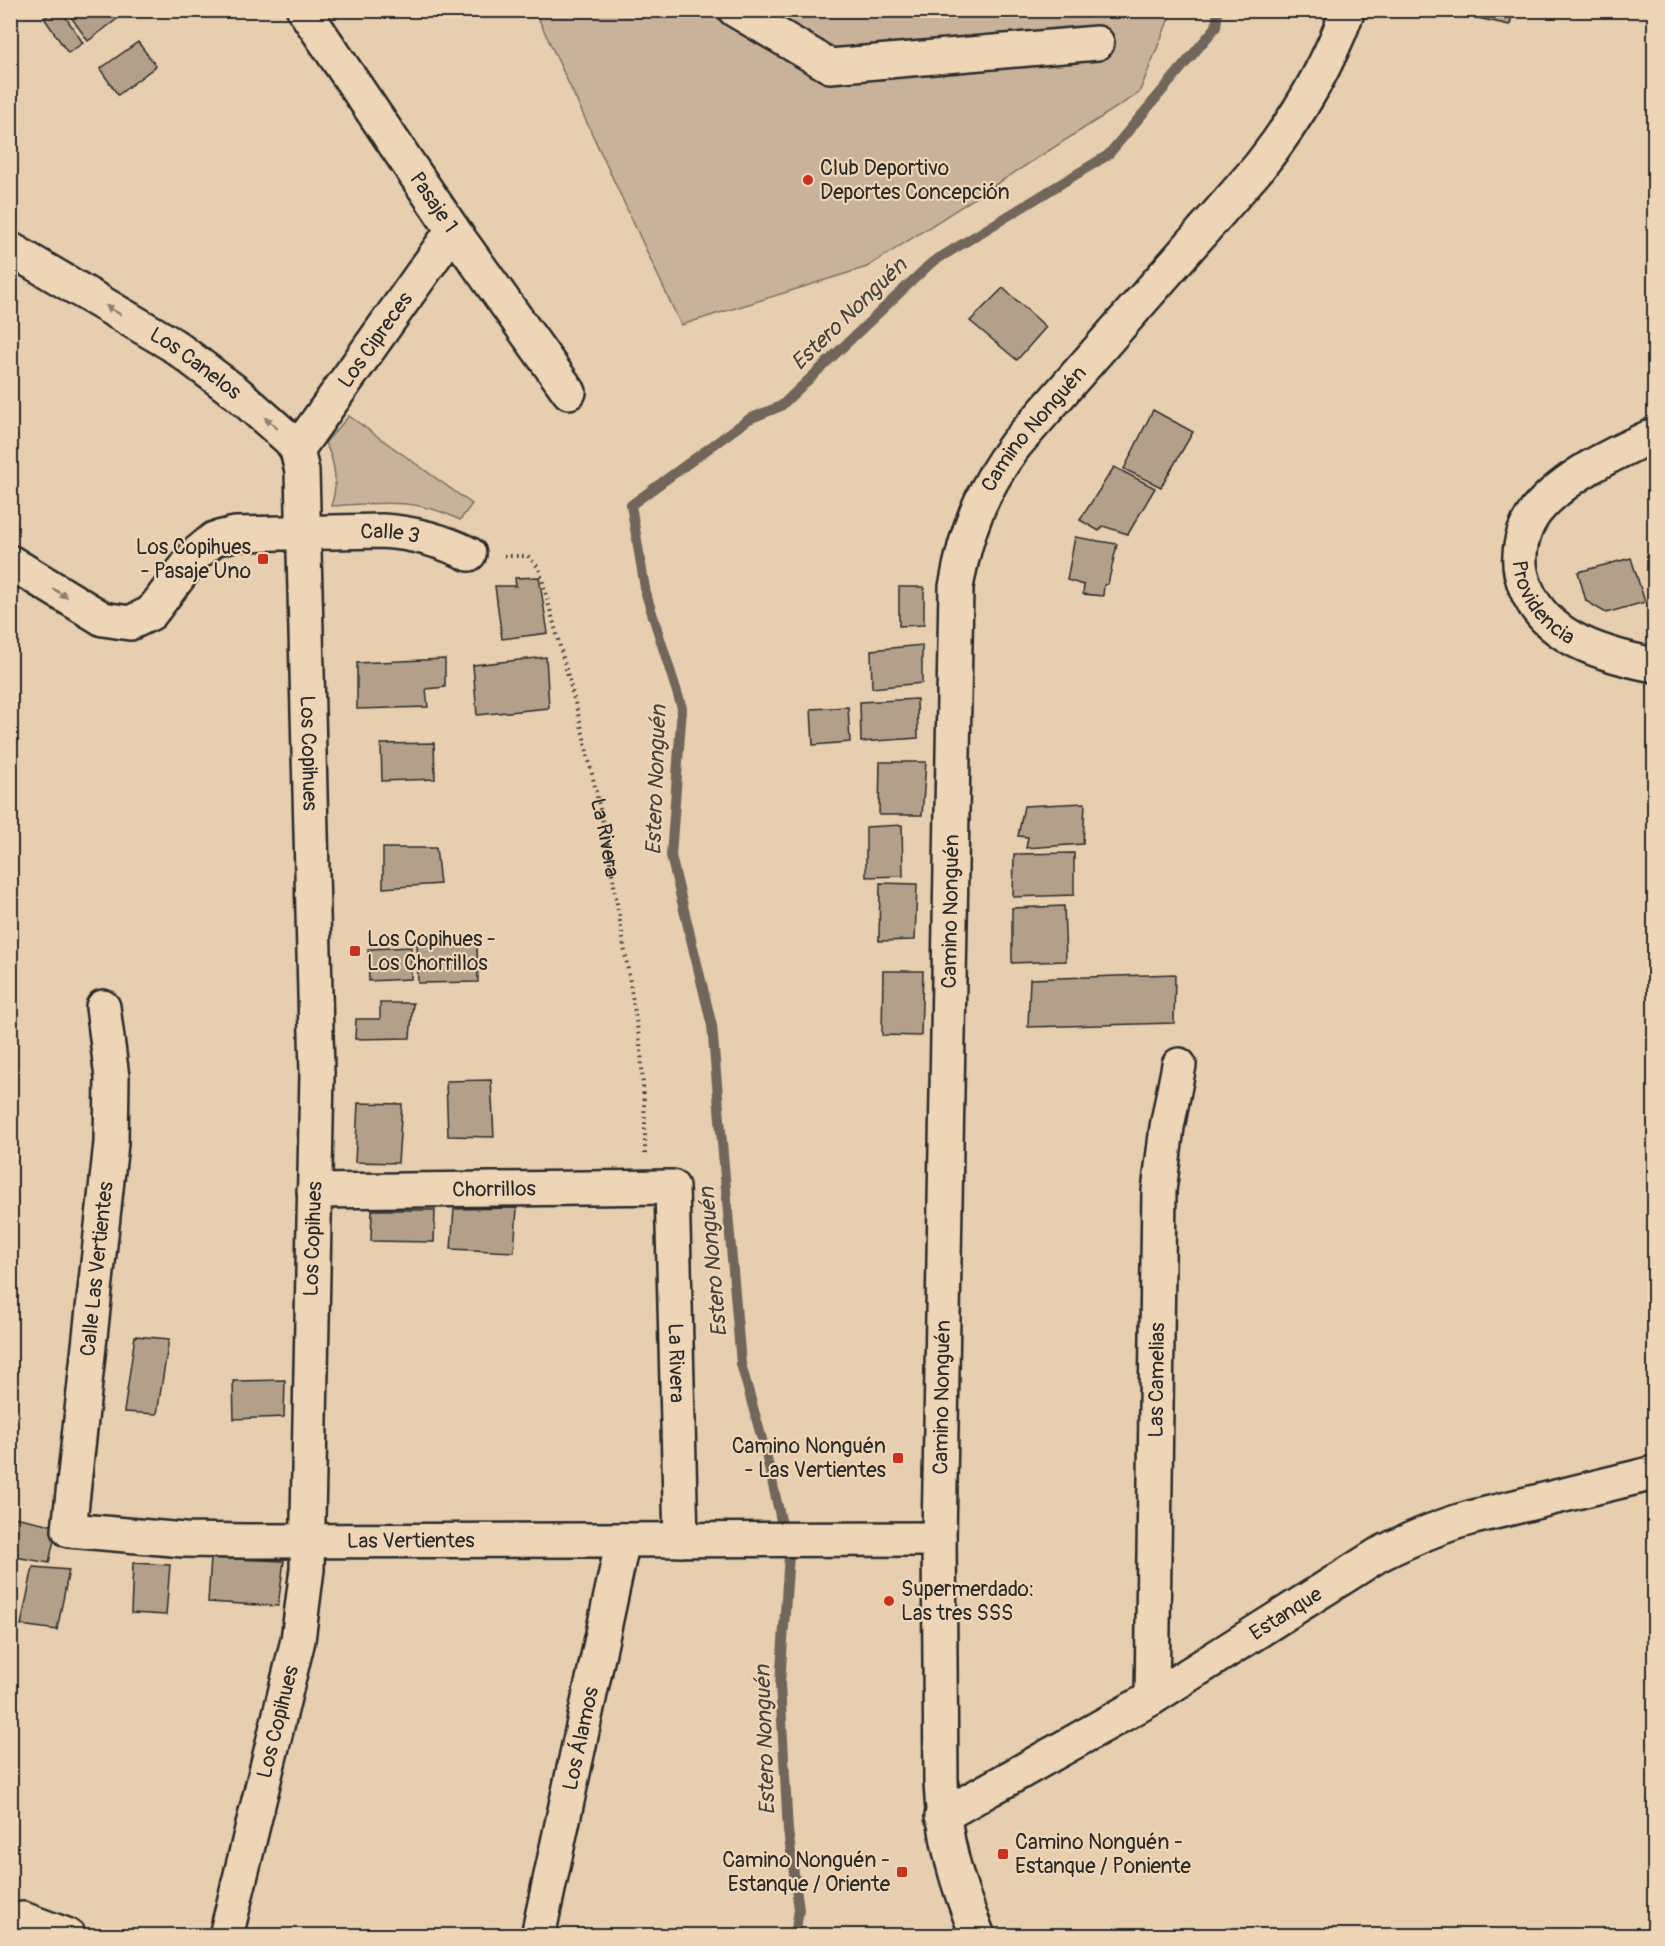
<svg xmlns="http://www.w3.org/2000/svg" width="1665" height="1946" viewBox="0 0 1665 1946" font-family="Pangolin,sans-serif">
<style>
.green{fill:#c8b39a;stroke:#7a6f62;stroke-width:1.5}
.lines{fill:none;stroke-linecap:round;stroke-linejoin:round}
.stream{stroke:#6f665b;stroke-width:10}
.building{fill:#b2a08a;stroke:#2b2b2b;stroke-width:1.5}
.minor-casing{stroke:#2b2b2b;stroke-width:38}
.major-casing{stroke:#2b2b2b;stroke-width:38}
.path{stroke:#2b2b2b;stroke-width:4;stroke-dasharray:1.5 4.5;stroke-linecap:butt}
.minor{stroke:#eed5b5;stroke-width:33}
.major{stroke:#eed5b5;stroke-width:33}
.oneway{fill:#8c8070}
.poi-dot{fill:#c8321e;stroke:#eed5b5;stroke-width:2}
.labels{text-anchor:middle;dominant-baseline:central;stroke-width:4.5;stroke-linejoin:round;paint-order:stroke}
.poi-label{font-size:21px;fill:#2b2b2b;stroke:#eed5b5;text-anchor:start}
.street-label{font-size:21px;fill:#2b2b2b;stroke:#eed5b5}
.water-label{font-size:22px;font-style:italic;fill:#47443f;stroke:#eed5b5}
</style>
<rect width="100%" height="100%" fill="#e6ceaf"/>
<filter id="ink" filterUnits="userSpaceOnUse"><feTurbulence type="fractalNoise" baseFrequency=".0167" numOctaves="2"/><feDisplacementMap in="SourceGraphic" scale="12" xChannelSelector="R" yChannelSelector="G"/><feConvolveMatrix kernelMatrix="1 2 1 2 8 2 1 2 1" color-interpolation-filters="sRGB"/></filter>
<g filter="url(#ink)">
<g class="green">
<polygon points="535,11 1172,11 1139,93 867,267 681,325"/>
<path d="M349 416 472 504 460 520C416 497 378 503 331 506 338 486 336 462 325 443Z"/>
</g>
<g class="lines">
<polyline class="stream" points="795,1936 799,1909 788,1831 780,1684 789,1555 765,1450 741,1364 712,1026 671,856 682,708 646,594 631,505 749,419 781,406 931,263 1108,155 1216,27 1218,10"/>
</g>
<g class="building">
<polygon points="56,10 61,10 83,43 68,53 44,18"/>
<polygon points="66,10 129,10 88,41"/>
<polygon points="1441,10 1513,10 1510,25"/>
<polygon points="138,42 156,66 118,95 100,69"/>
<polygon points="1003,288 1046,327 1017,360 970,321"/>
<polygon points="1153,410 1193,432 1161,487 1124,469"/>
<polygon points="1114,467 1155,488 1128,534 1103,526 1099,531 1080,520"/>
<polygon points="1075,537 1117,544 1108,584 1104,585 1103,596 1083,594 1084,585 1067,580"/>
<polygon points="1631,558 1645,602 1606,613 1586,601 1578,572"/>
<polygon points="539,577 548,633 502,639 495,586 516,586 515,578"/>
<polygon points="899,587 924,587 924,625 899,626"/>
<polygon points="922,645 922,683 872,688 871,650"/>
<polygon points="546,657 549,708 477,715 473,665"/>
<polygon points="445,659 445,687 426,689 428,707 357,709 357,663"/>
<polygon points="917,699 918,738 861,742 860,702"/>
<polygon points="848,707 850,742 813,745 811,709"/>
<polygon points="434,743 435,779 382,781 381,744"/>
<polygon points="880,762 926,762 922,815 879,815"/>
<polygon points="1085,803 1083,844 1026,848 1028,837 1018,836 1024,806"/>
<polygon points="902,825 903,876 866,877 866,827"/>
<polygon points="383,848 436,848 440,884 383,888"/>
<polygon points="1074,853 1074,895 1013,897 1014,854"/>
<polygon points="880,883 917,884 915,940 879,941"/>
<polygon points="1064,906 1066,961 1012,963 1012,908"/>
<polygon points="417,943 477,944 478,982 418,983"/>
<polygon points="411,947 411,979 369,981 368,949"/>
<polygon points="883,971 923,971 921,1036 882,1035"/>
<polygon points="1175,974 1174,1023 1028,1027 1030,979"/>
<polygon points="380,1003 413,1003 410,1038 355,1039 356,1019 380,1019"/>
<polygon points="491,1080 494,1137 448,1136 446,1081"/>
<polygon points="358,1103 402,1104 398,1163 355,1162"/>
<polygon points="517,1208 514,1252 451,1249 454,1209"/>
<polygon points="372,1210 435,1210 434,1242 371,1241"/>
<polygon points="135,1336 169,1339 157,1414 124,1412"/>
<polygon points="285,1380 284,1417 234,1419 233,1381"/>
<polygon points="10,1516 57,1526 49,1563 10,1556"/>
<polygon points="211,1558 284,1561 278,1606 208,1602"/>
<polygon points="133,1563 170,1565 166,1615 131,1613"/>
<polygon points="33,1567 69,1570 57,1630 21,1625"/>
</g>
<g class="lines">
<defs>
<g id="minor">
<path id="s2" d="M304 10 453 230 569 392"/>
<polyline points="735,10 830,66 1097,43"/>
<path id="s3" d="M10 249 173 345 238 394 290 440 297 450 302 471 317 1073 307 1569 298 1640 226 1936"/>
<path id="s4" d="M1654 435C1613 454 1566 475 1536 511 1523 528 1517 551 1521 572 1535 636 1599 654 1654 665"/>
<path id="s5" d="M297 450 453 230"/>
<path id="s6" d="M10 562 103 619 130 623 151 613 196 554 214 539 235 534 382 531C414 533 441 540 469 554"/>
<path id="s7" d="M103 1007 112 1077 111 1143 69 1530 184 1540 246 1541 939 1539"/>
<path id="s8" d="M314 1191 672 1187 681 1540"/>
<path id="s9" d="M1152 1698 1159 1191 1167 1127 1179 1065"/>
<path id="s10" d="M942 1816 1152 1698 1378 1555C1408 1540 1437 1527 1470 1518L1654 1473"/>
<polyline points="23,1919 69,1936"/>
<path id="s11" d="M538 1936 623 1540"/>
</g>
<g id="major">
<path id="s12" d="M978 1936C957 1885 943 1838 941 1782L939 1539 956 587C966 531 981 490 1016 444L1259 167C1297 119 1327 68 1348 10"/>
</g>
</defs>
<use href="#minor" class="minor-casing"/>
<use href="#major" class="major-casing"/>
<path class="path" id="s1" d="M504 556H528L539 568 581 725 606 836 641 1050 645 1122V1154"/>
<use href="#minor" class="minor"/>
<use href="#major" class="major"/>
</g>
<defs><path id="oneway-solid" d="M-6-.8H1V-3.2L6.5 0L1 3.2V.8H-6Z" transform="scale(1.5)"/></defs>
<g class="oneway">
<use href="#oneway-solid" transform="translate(113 310) rotate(-149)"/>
<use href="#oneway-solid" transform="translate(271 423) rotate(-139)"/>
<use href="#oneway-solid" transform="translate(60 593) rotate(31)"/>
</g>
</g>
<g class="poi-dot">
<circle cx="808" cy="180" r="6"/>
<rect x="257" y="553" width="12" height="12" rx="3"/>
<rect x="349" y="945" width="12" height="12" rx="3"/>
<rect x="892" y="1452" width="12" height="12" rx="3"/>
<circle cx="889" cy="1601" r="6"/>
<rect x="997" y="1848" width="12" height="12" rx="3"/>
<rect x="896" y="1866" width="12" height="12" rx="3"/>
</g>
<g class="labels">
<g class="poi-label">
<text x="820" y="168">Club Deportivo<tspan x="820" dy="24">Deportes Concepción</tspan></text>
<text x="251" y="547" text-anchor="end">Los Copihues<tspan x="251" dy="24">- Pasaje Uno</tspan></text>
<text x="367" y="939">Los Copihues -<tspan x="367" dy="24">Los Chorrillos</tspan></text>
<text x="886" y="1446" text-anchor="end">Camino Nonguén<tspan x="886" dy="24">- Las Vertientes</tspan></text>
<text x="901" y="1589">Supermerdado:<tspan x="901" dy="24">Las tres SSS</tspan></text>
<text x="1015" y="1842">Camino Nonguén -<tspan x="1015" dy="24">Estanque / Poniente</tspan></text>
<text x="890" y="1860" text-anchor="end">Camino Nonguén -<tspan x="890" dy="24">Estanque / Oriente</tspan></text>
</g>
<g class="street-label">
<text stroke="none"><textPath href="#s2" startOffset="232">Pasaje 1</textPath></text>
<text stroke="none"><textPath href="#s5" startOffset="135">Los Cipreces</textPath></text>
<text stroke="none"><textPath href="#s3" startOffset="218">Los Canelos</textPath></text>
<text stroke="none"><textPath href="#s12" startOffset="1534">Camino Nonguén</textPath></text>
<text stroke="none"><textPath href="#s6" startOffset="434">Calle 3</textPath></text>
<text stroke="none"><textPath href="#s4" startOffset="244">Providencia</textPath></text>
<text stroke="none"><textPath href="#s3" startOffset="656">Los Copihues</textPath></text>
<text stroke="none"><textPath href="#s1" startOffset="318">La Rivera</textPath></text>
<text stroke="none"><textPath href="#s12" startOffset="1030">Camino Nonguén</textPath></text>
<text stroke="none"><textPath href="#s8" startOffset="180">Chorrillos</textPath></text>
<text transform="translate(313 1239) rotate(-88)">Los Copihues</text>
<text transform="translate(97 1269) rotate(-84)">Calle Las Vertientes</text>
<text stroke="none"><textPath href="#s8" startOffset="534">La Rivera</textPath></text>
<text stroke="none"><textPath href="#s9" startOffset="318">Las Camelias</textPath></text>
<text stroke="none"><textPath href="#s12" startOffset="544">Camino Nonguén</textPath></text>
<text stroke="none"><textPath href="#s7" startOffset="868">Las Vertientes</textPath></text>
<text stroke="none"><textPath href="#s10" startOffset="399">Estanque</textPath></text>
<text transform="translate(278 1722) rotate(-76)">Los Copihues</text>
<text stroke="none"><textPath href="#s11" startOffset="202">Los Álamos</textPath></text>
</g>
<g class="water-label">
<text transform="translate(849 314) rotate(-44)">Estero Nonguén</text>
<text transform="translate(656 780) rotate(-88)">Estero Nonguén</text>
<text transform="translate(713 1262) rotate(-95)">Estero Nonguén</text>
<text transform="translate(765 1740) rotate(-92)">Estero Nonguén</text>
</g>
</g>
<rect width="1665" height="1946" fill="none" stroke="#eed5b5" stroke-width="36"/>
<rect x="18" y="18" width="1629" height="1910" fill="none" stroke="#2b2b2b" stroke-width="2" filter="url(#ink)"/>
</svg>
